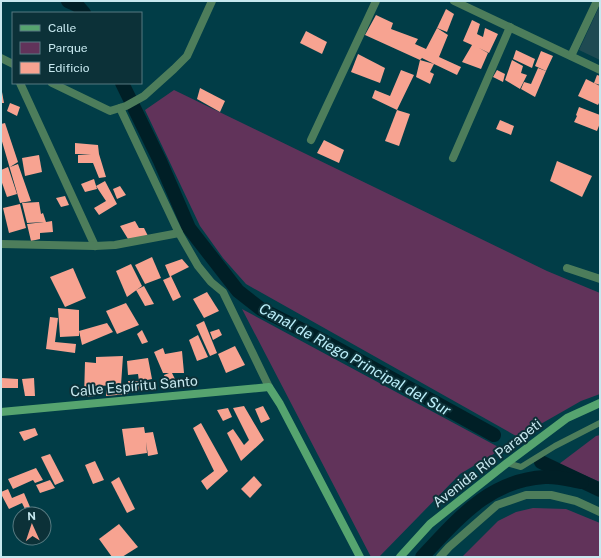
<svg xmlns="http://www.w3.org/2000/svg" width="601" height="558" viewBox="0 0 601 558" font-family="'Public Sans',sans-serif">
<style>
.built{fill:#1f4a52}
.green{fill:#61335a}
.lines{fill:none;stroke-linecap:round;stroke-linejoin:round}
.canal{stroke:#001f26;stroke-width:14}
.building{fill:#f7a391}
.lane{stroke:#4d7d5b;stroke-width:6}
.street{stroke:#4d7d5b;stroke-width:8}
.secondary{stroke:#56a46f;stroke-width:8}
.labels{text-anchor:middle;dominant-baseline:central;stroke-width:4;stroke-linejoin:round;paint-order:stroke}
.street-label{font-size:14px;fill:#c7e8ef;stroke:#0c3138}
.water-label{font-size:15px;font-style:italic;fill:#bceffa;stroke:#0c3138}
</style>
<rect width="100%" height="100%" fill="#013d47"/>
<polygon class="built" points="600,5 600,60 579,50"/>
<g class="green">
<polygon points="174,90 547,271 600,293 600,394 581,401 518,437 246,284 223,258 200,226 145,110"/>
<polygon points="242,309 502,449 460,474 379,557 371,557"/>
<polygon points="600,435 600,482 559,464 596,436"/>
<polygon points="533,508 566,509 600,523 600,557 462,557 498,521 516,512"/>
</g>
<g class="lines">
<g class="canal">
<polyline points="68,1 77,5 84,13"/>
<polyline points="122,83 160,161 189,228 238,291 261,309 318,338 494,435"/>
<polyline points="541,462 600,490"/>
<path d="M422 557C458 519 489 480 545 477 557 476 570 480 582 482"/>
</g>
</g>
<g class="building">
<polygon points="446,9 454,14 447,32 437,28"/>
<polygon points="376,15 393,23 391,29 418,39 415,44 426,49 437,28 448,35 439,57 461,67 457,75 434,64 430,72 434,74 430,84 416,77 420,60 434,64 422,58 420,60 365,35"/>
<polygon points="472,20 480,24 477,34 483,37 485,28 498,34 489,53 479,48 488,53 481,69 462,62 472,45 463,41"/>
<polygon points="306,31 327,42 322,54 300,43"/>
<polygon points="516,50 535,59 532,68 513,59"/>
<polygon points="541,51 553,56 546,71 535,66"/>
<polygon points="358,54 385,68 380,83 351,72"/>
<polygon points="512,60 523,66 521,73 527,75 520,89 505,80"/>
<polygon points="538,68 546,71 535,97 521,89 524,82 531,84"/>
<polygon points="401,70 414,75 397,110 372,98 375,90 390,96"/>
<polygon points="497,70 505,74 503,82 493,77"/>
<polygon points="597,75 600,76 600,85 594,83 600,86 600,101 598,105 578,96 586,79 594,83"/>
<polygon points="200,88 225,101 220,112 197,99"/>
<polygon points="1,92 2,92 4,103 1,103"/>
<polygon points="10,103 20,107 17,116 7,111"/>
<polygon points="579,107 600,115 600,123 597,131 574,122 577,116 576,115"/>
<polygon points="397,110 410,114 399,146 385,141"/>
<polygon points="500,120 514,126 511,135 496,129"/>
<polygon points="5,123 18,162 10,167 18,164 31,201 20,203 1,138 1,124"/>
<polygon points="324,140 344,150 339,163 317,153"/>
<polygon points="75,143 98,145 99,154 106,177 99,178 93,163 78,163 78,155 91,154 75,154"/>
<polygon points="39,155 42,172 25,176 22,158"/>
<polygon points="557,161 592,176 582,197 550,181"/>
<polygon points="8,167 17,194 7,197 1,180 1,170"/>
<polygon points="94,179 97,189 85,192 81,184"/>
<polygon points="105,181 117,204 99,215 94,208 106,201 96,186"/>
<polygon points="120,186 126,195 117,199 113,189"/>
<polygon points="65,196 69,205 61,207 56,198"/>
<polygon points="39,202 41,214 43,213 46,222 52,221 53,232 40,233 40,239 31,241 27,224 44,222 27,223 22,203"/>
<polygon points="20,204 26,228 9,233 3,208"/>
<polygon points="135,221 139,228 144,228 148,236 128,239 120,226"/>
<polygon points="152,257 161,278 145,284 135,265"/>
<polygon points="182,259 189,267 171,276 181,297 173,301 163,280 170,277 165,265"/>
<polygon points="131,264 142,286 127,297 116,271"/>
<polygon points="73,268 86,298 65,307 50,277"/>
<polygon points="144,286 154,304 145,306 136,290"/>
<polygon points="207,292 219,311 204,318 193,299"/>
<polygon points="126,303 139,325 117,334 106,311"/>
<polygon points="58,308 79,310 79,336 60,337"/>
<polygon points="50,317 58,318 55,342 76,344 75,353 46,349"/>
<polygon points="204,321 217,353 210,356 196,325"/>
<polygon points="107,323 113,332 82,345 79,331"/>
<polygon points="219,329 222,335 213,340 210,332"/>
<polygon points="142,330 148,342 142,344 137,334"/>
<polygon points="198,335 208,357 197,361 189,340"/>
<polygon points="235,346 245,365 226,373 218,354"/>
<polygon points="163,348 165,354 182,351 184,373 172,373 179,387 169,389 164,375 169,373 163,373 154,352"/>
<polygon points="123,356 121,385 95,386 95,396 84,397 85,362 96,363 96,357"/>
<polygon points="148,358 152,379 142,381 144,389 130,391 128,381 139,381 138,374 128,375 127,361"/>
<polygon points="2,378 18,379 18,388 2,388"/>
<polygon points="34,378 35,396 25,396 22,379"/>
<polygon points="129,386 128,394 106,396 106,387"/>
<polygon points="244,406 264,440 241,461 227,433 233,429 244,445 249,440 233,408"/>
<polygon points="263,406 270,419 261,423 255,409"/>
<polygon points="228,408 232,417 223,421 217,410"/>
<polygon points="201,423 228,471 207,490 201,481 214,471 193,428"/>
<polygon points="144,427 145,433 153,432 158,454 148,456 146,442 147,453 126,456 122,429"/>
<polygon points="35,428 38,435 24,441 19,432"/>
<polygon points="50,454 64,481 55,485 41,457"/>
<polygon points="95,461 104,480 93,484 85,465"/>
<polygon points="36,468 43,480 35,483 33,480 13,489 8,479"/>
<polygon points="254,476 262,485 250,498 241,489"/>
<polygon points="119,477 135,509 127,513 111,482"/>
<polygon points="50,480 55,488 40,493 36,485"/>
<polygon points="8,489 12,498 24,493 30,507 25,509 22,503 9,509 1,494 1,492"/>
<polygon points="119,524 138,547 122,557 112,557 99,539"/>
</g>
<g class="lines">
<polyline class="lane" points="507,463 521,467 555,446 600,423"/>
<g class="street">
<polyline points="454,1 600,70"/>
<polyline points="571,56 597,1"/>
<polyline points="1,58 13,64"/>
<polyline points="20,83 95,246"/>
<polyline points="52,83 110,111 126,106 144,96 174,69 187,56 212,1"/>
<polyline points="120,108 179,233 198,266 211,282 223,292 269,387"/>
<polyline points="311,140 376,1"/>
<polyline points="453,158 510,27"/>
<polyline points="1,244 95,246 115,245 179,233"/>
<polyline points="567,268 600,279"/>
<polyline points="440,557 449,547 497,505 526,495 551,495 576,501 600,512"/>
</g>
<g class="secondary">
<polyline points="1,412 269,387 280,404 360,557"/>
<polyline points="400,557 430,524 507,463 567,418 600,403"/>
</g>
</g>
<g class="labels">
<g class="street-label">
<text transform="translate(134 386) rotate(-5)">Calle Espíritu Santo</text>
<text transform="translate(487 463) rotate(-38)">Avenida Río Parapeti</text>
</g>
<g class="water-label">
<text transform="translate(355 359) rotate(29)">Canal de Riego Principal del Sur</text>
</g>
</g>
<rect width="601" height="558" fill="none" stroke="#c7e8ef" stroke-width="4"/>
<rect x="12" y="12" width="130" height="72" fill="#0c3138" stroke="#577a81"/>
<rect x="20" y="25" width="20" height="6" fill="#56a46f" stroke="#577a81"/>
<text x="48" y="32" font-size="12" fill="#c7e8ef">Calle</text>
<rect x="20" y="42" width="20" height="12" fill="#61335a" stroke="#577a81"/>
<text x="48" y="52" font-size="12" fill="#c7e8ef">Parque</text>
<rect x="20" y="62" width="20" height="12" fill="#f7a391" stroke="#577a81"/>
<text x="48" y="72" font-size="12" fill="#c7e8ef">Edificio</text>
<g transform="translate(32 526) rotate(357)"><circle r="19" fill="#0c3138" stroke="#577a81"/>
<path d="M0-3L7 15L0 10L-7 15Z" fill="#f49d8b"/>
<text y="-6" font-size="11" font-weight="bold" text-anchor="middle" fill="#c7e8ef">N</text>
</g>
</svg>
